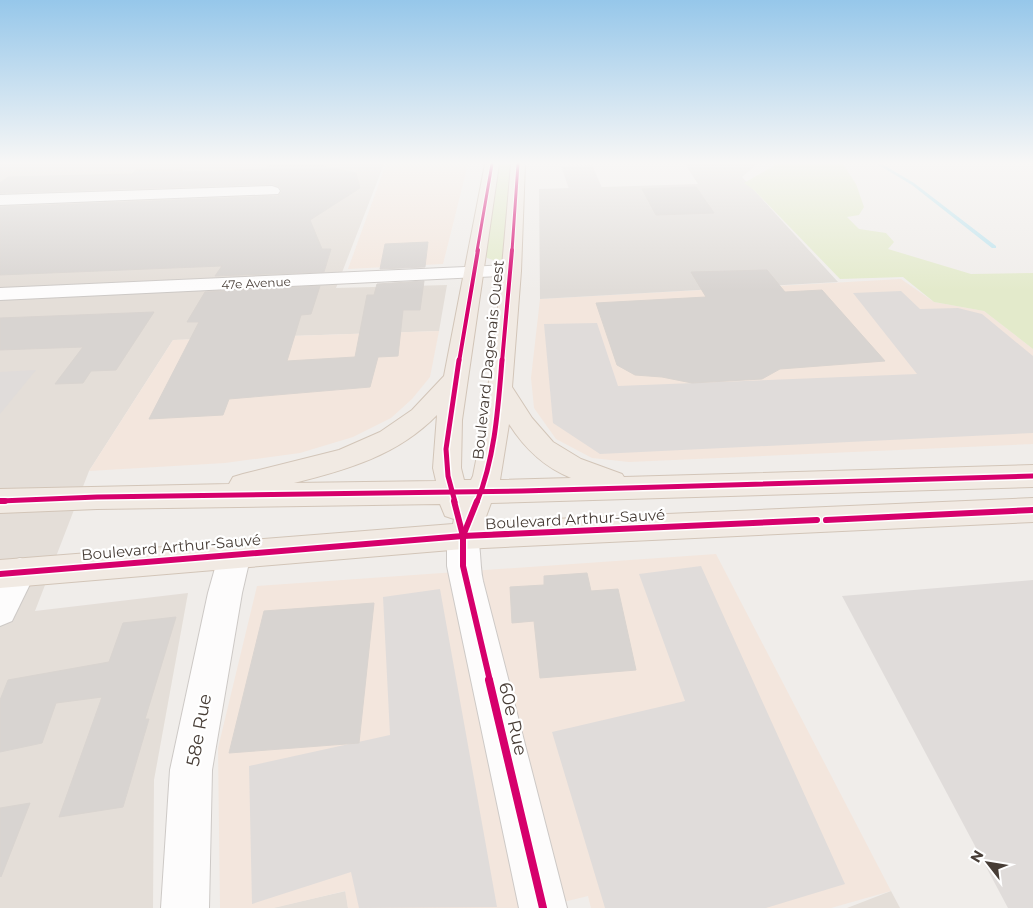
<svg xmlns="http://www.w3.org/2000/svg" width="1033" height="908" viewBox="0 0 1033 908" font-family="Montserrat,sans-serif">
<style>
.residential{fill:#e4ded8}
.commercial{fill:#f3e6dd}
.industrial{fill:#e0dcd8}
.green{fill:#e3eacb}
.parking{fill:#e0dcda}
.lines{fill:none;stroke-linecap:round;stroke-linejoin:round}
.stream{fill:#bce3ee;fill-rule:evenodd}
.building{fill:#d8d4d1;stroke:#d9d4d0}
.minor-casing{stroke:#cdc9c6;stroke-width:2}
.major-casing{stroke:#d2c5b8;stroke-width:2}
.minor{fill:#fdfcfc;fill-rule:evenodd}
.major{fill:#f1eae3;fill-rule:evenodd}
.cycleway-far4-casing{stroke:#fff;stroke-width:5}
.cycleway-far3-casing{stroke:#fff;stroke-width:6}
.cycleway-far2-casing{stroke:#fff;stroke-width:8}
.cycleway-far1-casing{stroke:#fff;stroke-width:9}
.cycleway-casing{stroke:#fff;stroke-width:11}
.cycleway-far4{stroke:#d6006c;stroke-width:3}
.cycleway-far3{stroke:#d6006c;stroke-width:4}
.cycleway-far2{stroke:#d6006c;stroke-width:5}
.cycleway-far1{stroke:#d6006c;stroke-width:6}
.cycleway{stroke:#d6006c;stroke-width:8}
.labels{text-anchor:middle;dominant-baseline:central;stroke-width:4.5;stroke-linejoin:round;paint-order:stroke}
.far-street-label{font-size:12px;fill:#473d36;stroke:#fff}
.street-label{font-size:15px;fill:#473d36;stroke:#fff}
.near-street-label{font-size:18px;fill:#473d36;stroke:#fff}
</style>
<rect width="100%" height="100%" fill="#f0edea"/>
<g class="residential">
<polygon points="0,164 384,164 336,288 447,285 439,331 173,340 89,471 35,611 188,593 154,780 153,908 0,908"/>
<polygon points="346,891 348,908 271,908"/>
<polygon points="891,891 900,908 847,908"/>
</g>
<g class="commercial">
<polygon points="386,164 468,164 443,264 348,269"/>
<polygon points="901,279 934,302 984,311 1033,349 1033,444 629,462 592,458 556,439 534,408 531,378 540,299"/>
<polygon points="439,331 430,377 412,399 391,418 353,437 300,453 225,463 89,471 173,340"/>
<polygon points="716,554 891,891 831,908 591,908 588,896 539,908 348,908 345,891 274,908 220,908 218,748 257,586"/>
</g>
<polygon class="industrial" points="685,164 757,164 742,177 838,282 540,299 539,189 698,184"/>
<g class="green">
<polygon points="499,164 511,164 512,173 503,259 496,261 487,258 486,256"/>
<polygon points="777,164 843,164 856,184 864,207 859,215 847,217 859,229 886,233 894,242 888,249 971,274 1033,273 1033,349 984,311 934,302 903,277 840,279 754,190 744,183"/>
</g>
<g class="parking">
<polygon points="592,165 602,188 569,189 561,166"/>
<polygon points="901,291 920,309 958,308 982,314 1033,356 1033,433 600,454 553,423 544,324 597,323 618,386 917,374 853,293"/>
<polygon points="36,370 0,414 0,372"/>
<polygon points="701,566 845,884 766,908 605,908 552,732 685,701 639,574"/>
<polygon points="1033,580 1033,908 1008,908 842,596"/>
<polygon points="440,589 497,907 359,908 351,872 252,904 249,766 390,735 383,597"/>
</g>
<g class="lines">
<polygon class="stream" points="877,164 882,164 914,183 996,246 996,248 992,248 912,185"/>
</g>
<g class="building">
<polygon points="314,164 356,173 360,188 310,220 322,249 331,249 324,272 215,276 222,266 0,275 0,207 278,196 282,192 280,187 272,184 0,193 0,183 8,177 132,174 136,170 183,170 180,172 266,169 268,166"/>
<polygon points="696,187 714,213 656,215 642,189"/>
<polygon points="428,242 425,267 380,269 385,244"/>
<polygon points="767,270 785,292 822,290 885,361 780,369 762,379 692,383 662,377 635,375 617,365 596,303 706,297 691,272"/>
<polygon points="424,281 420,310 403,310 398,356 378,357 370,387 229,399 223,415 149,419 199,322 187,322 205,292 320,286 311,314 301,315 287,361 355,357 367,295 374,295 377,284"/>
<polygon points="154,312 116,370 91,371 83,383 55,384 83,347 0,350 0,318"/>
<polygon points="587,573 591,591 618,589 636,670 540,678 534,621 512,623 510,587 544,585 544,576"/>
<polygon points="374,603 359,743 229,753 264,611"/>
<polygon points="176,617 145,719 149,719 123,807 59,817 102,697 56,703 42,743 0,752 0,700 8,680 109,662 123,623"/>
<polygon points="30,803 1,877 0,876 0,808"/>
</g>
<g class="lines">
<defs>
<g id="minor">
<polygon points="272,186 278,188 280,191 278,194 0,205 0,195"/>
<polygon points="511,265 518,267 521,271 518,275 0,300 0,288"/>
<path d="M463 523 474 527C482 543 479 563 483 581L567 908H519L447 566V536L452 527Z"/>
<polygon points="235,540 246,544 251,554 242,593 212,770 209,908 161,908 170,770 208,593 219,554 224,544"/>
<polygon points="20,558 32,562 36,572 12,621 0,626 0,577 8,562"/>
</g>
<path id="major" d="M485 164H499L462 420 461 468 464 480H471L473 476C494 374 502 268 511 164H525L521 271 512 387 532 418 553 442 581 459 622 474 624 477 1033 465V487L491 503 484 522 1033 498V522L463 549 0 588V560L453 524 454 519 445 516 440 504 97 509 0 513V489L229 484 233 477 243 474 339 450 380 432 412 410 444 376ZM437 415 433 468 436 481 294 483C347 470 398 455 437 415ZM509 424C525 449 544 467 571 478L500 480Z"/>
</defs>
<use href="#minor" class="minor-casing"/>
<use href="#major" class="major-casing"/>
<use href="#minor" class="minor"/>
<use href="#major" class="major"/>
<defs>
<g id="cycleway-far4">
<polyline points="477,251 492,164"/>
<polyline points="512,251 518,164"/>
</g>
<g id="cycleway-far3">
<polyline points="459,362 478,250"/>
<polyline points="502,362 512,250"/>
</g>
<g id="cycleway-far2">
<polyline points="0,501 97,497 522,491 1033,476"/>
<polyline points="455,502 448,476 446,449 459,360"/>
<path d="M477 502C495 457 498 409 502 360"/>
</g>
<g id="cycleway-far1">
<polyline points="0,501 5,501"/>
<polyline points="454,501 463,536 463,566 490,681"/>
<polyline points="826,520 1033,510"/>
<polyline points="463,536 477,501"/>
<polyline points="0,574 463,536 817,520"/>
</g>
<polyline id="cycleway" points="489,680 543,908"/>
</defs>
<use href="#cycleway-far4" class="cycleway-far4-casing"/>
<use href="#cycleway-far3" class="cycleway-far3-casing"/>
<use href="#cycleway-far2" class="cycleway-far2-casing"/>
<use href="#cycleway-far1" class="cycleway-far1-casing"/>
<use href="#cycleway" class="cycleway-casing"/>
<use href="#cycleway-far4" class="cycleway-far4"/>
<use href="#cycleway-far3" class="cycleway-far3"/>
<use href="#cycleway-far2" class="cycleway-far2"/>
<use href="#cycleway-far1" class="cycleway-far1"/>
<use href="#cycleway" class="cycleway"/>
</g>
<linearGradient id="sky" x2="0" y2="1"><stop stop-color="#96c7ea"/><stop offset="0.56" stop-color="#f8f7f6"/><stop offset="1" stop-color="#f8f7f6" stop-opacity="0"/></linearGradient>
<rect width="1033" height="291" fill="url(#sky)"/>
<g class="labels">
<g class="far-street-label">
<text transform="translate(256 283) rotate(-3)">47e Avenue</text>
</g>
<g class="street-label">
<text transform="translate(488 360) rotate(-84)">Boulevard Dagenais Ouest</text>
<text transform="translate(575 519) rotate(-3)">Boulevard Arthur-Sauvé</text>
<text transform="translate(171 547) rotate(-5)">Boulevard Arthur-Sauvé</text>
</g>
<g class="near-street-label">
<text transform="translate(513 719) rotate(77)">60e Rue</text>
<text transform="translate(199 730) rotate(-80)">58e Rue</text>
</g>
</g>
<g transform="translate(988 863) rotate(301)" stroke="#ffffff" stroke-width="4" paint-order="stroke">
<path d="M0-4L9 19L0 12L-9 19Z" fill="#473d36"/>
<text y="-8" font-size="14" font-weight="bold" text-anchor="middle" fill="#473d36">N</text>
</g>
</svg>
